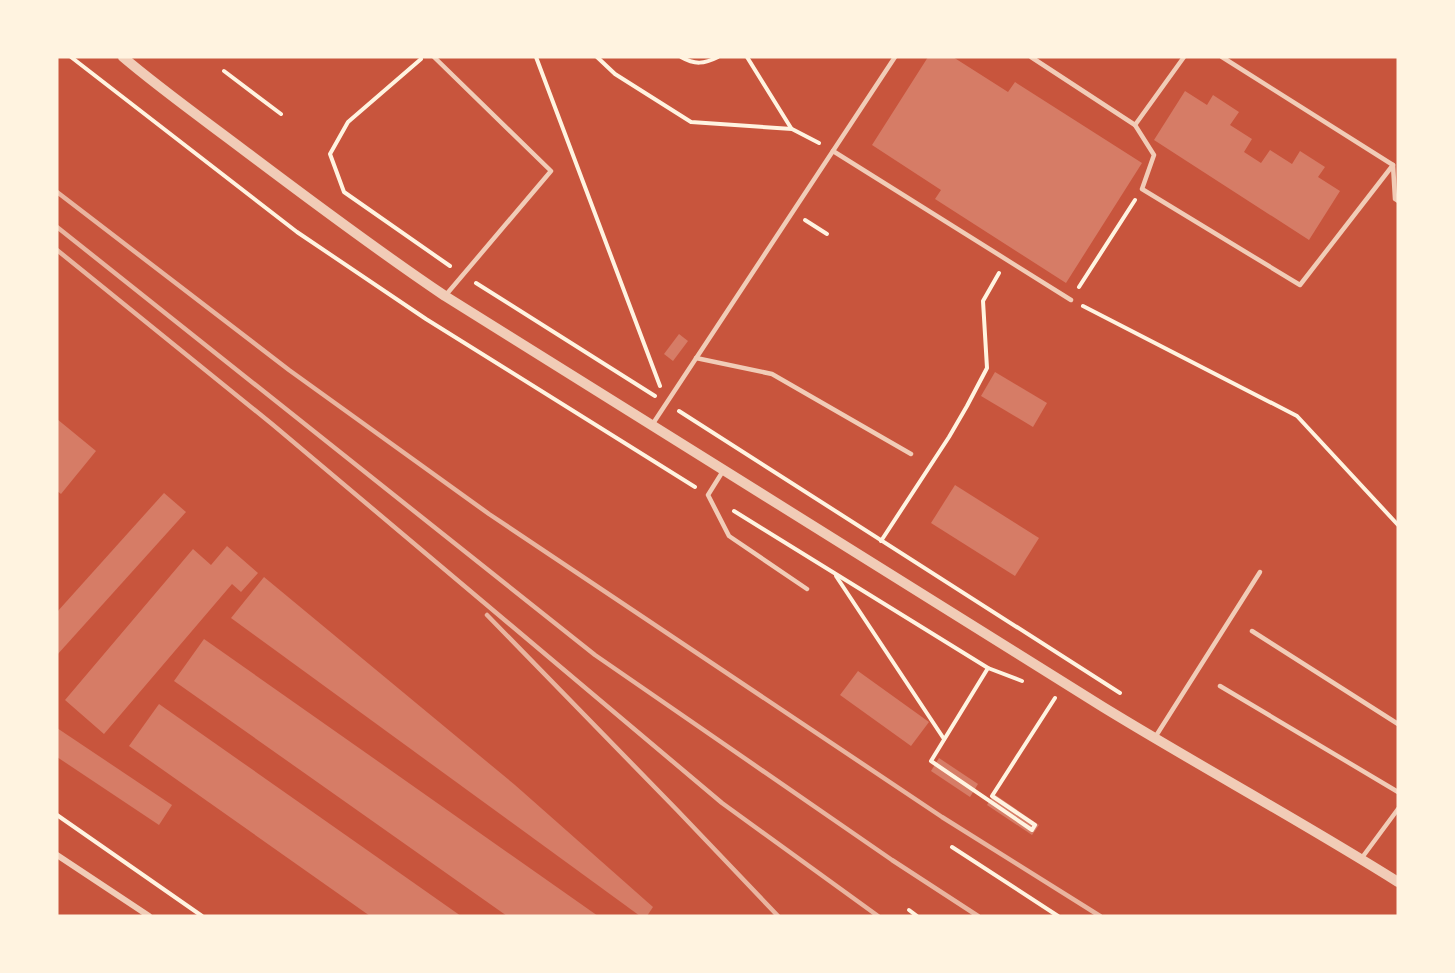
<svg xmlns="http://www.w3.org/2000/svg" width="1455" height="973" viewBox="0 0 1455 973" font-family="Manrope,sans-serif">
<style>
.building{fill:#d67c66}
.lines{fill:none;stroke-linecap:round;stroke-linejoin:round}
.path{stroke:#fff3e0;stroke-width:4}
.service{stroke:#f1ccb7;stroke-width:4.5}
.minor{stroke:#f1ccb7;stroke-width:6}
.tertiary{stroke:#f1ccb7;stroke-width:10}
.rail{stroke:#e9b49f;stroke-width:4.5}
</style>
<rect width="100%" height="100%" fill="#c8553d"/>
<g class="building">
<polygon points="928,57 953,57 1008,92 1015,82 1142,163 1066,283 935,199 941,190 872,145"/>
<polygon points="1185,91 1207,105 1213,95 1239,112 1230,125 1252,139 1244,152 1261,163 1270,150 1292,164 1300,151 1325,167 1318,177 1340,191 1309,240 1154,140"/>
<polygon points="679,334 688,341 673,361 664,354"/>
<polygon points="995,372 1047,403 1033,427 981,396"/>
<polygon points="57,419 96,451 61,494 57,491"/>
<polygon points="955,485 1039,538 1015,576 931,523"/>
<polygon points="164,493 186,512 57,655 57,612"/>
<polygon points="227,546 258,573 241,592 232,584 104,734 65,700 193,549 211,565"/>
<polygon points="264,577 515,785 653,907 647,916 640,916 231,618"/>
<polygon points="204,639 598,916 507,916 174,681"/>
<polygon points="858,671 929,722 911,746 840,695"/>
<polygon points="159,704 461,916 370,916 129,746"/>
<polygon points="57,728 172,805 159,825 57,757"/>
<polygon points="939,758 978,784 970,797 931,771"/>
<polygon points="994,794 1039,825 1032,835 987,805"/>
</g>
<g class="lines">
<g class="path">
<polyline points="71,57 297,232 426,319 695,487"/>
<polyline points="536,57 660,386"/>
<polyline points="597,57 615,74 691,122 792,129 819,143"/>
<path d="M681 57C695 65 704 64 718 57"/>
<polyline points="747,57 791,128"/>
<polyline points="421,59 348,122 330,154 344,192 450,266"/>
<polyline points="224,71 281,114"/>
<polyline points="805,220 827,234"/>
<polyline points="476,283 655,396"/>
<polyline points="1079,287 1135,200"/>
<polyline points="1083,306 1297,416 1398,525"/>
<polyline points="679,411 1120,693"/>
<polyline points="734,511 988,668 1022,681"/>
<polyline points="881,541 949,437 967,406 987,368 983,301 999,273"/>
<polyline points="836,576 944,739"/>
<polyline points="988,668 931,761 1032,830 1035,825 992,796 1055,698"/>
<polyline points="57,815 202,916"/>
<polyline points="952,847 1058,916"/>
<polyline points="909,910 917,916"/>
</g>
<g class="service">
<polyline points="434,57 551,171 445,296"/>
<polyline points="1031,57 1135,125 1184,57"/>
<polyline points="1222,57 1393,165"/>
<polyline points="1135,125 1154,155 1142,189 1300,285 1393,165 1395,199 1398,201"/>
<polyline points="833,151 1071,300"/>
<polyline points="696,358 772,374 911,454"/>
<polyline points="652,425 895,57"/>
<polyline points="723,471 708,495 729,536 807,589"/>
<polyline points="1252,631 1398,724"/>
<polyline points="1220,686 1398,792"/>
<polyline points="1154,739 1260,572"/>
<polyline points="1361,859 1398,809"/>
</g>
<polyline class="minor" points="57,855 149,916"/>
<path class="tertiary" d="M123 57C163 91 207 122 249 154 314 203 378 251 445 296 664 434 883 572 1103 707 1201 767 1301 821 1398 882"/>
<g class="rail">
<polyline points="57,192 289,370 489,514 942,817 1100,916"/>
<polyline points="57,227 595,655 892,860 978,916"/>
<polyline points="57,250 272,424 722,803 878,916"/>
<polyline points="487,615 677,810 778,916"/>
</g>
</g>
<rect width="1455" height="973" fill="none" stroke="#fff3e0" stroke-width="117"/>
</svg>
